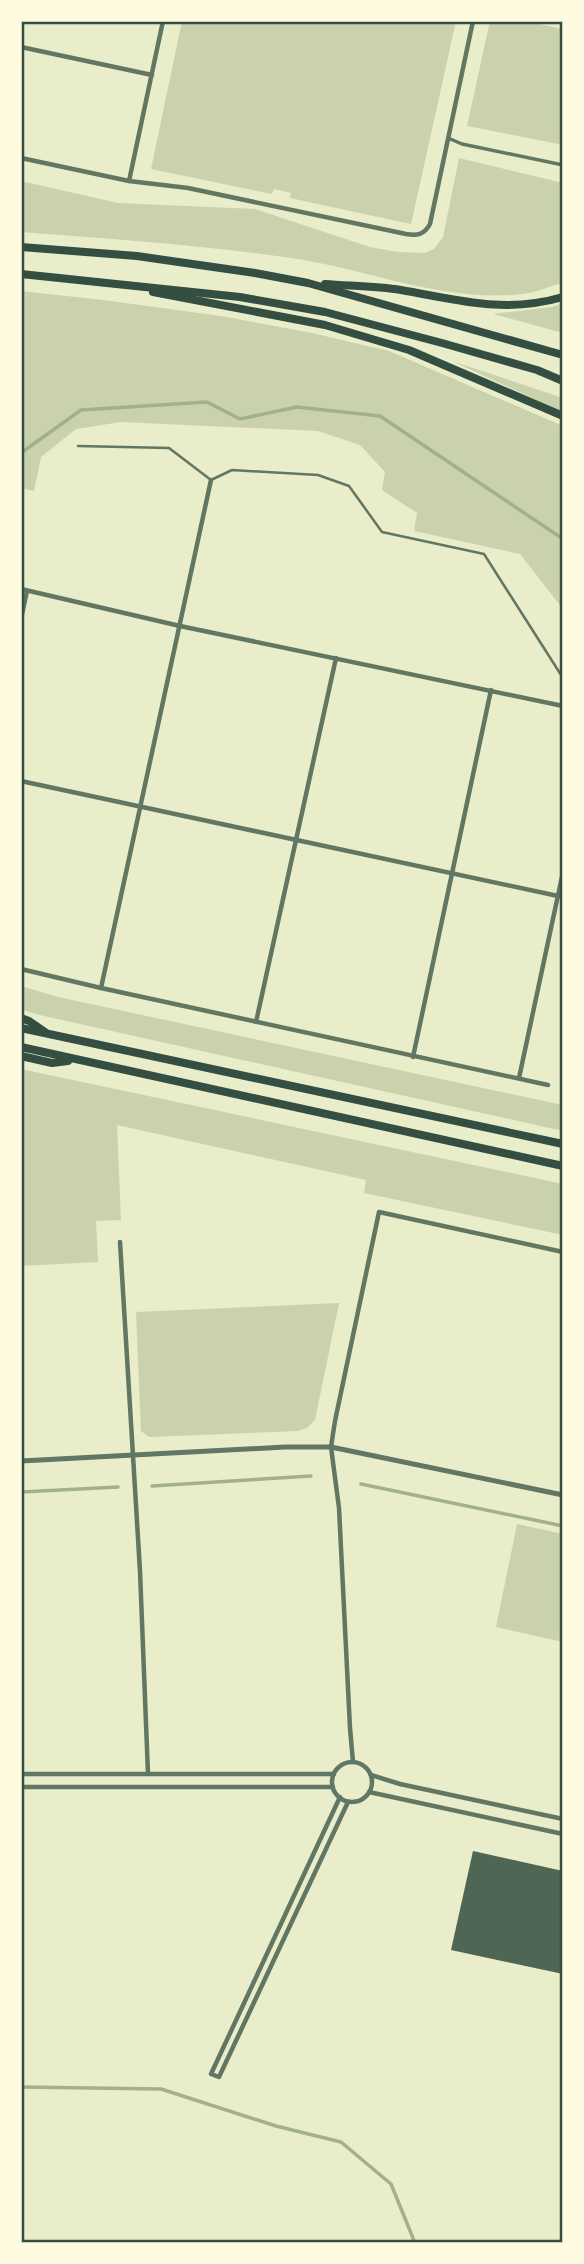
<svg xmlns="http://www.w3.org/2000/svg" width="584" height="2264" viewBox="0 0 584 2264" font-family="Roboto,sans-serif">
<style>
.green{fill:#cad2ad}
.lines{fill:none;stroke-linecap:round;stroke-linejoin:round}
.stream{stroke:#a3b18a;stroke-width:3.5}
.building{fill:#4f6655}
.service{stroke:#617663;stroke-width:2.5}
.pedestrian{stroke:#617663;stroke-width:3.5}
.minor{stroke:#617663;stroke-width:4.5}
.tertiary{stroke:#617663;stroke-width:5}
.motorway{stroke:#344e41;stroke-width:8}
.neatline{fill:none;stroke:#344e41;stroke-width:2.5}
</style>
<rect width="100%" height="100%" fill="#e9edc9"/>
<g class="green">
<polygon points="182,21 456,21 411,224 290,198 291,193 274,189 272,194 151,169"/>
<polygon points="490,21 525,21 563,29 563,145 467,126"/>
<path d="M459 158 563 183V283C550 286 536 293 522 294 444 303 368 269 291 258 202 245 111 239 21 232V181L118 203 255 209 370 247 398 252 425 253 434 249 443 237Z"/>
<polygon points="21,291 103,300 221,316 312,333 389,351 563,426 563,609 520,554 414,531 417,513 382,490 385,472 360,445 318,431 121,422 76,429 41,457 34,491 21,488"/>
<polygon points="563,303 563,333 493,314 552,307"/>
<polygon points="452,361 563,398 563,412"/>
<polygon points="21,986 58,997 563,1105 563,1131 35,1014 21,1009"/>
<polygon points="21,1069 563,1184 563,1235 364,1193 366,1180 117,1125 121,1220 96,1221 98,1262 21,1266"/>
<polygon points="339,1303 315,1420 307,1428 298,1431 149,1437 141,1431 136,1312"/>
<polygon points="517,1524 563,1534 563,1642 496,1627"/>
</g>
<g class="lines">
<g class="stream">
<polyline points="21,453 81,410 207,402 240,419 297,407 380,416 563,539"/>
<polyline points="361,1484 563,1526"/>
<polyline points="152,1486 311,1476"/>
<polyline points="21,1492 118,1487"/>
<polyline points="21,2087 161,2089 276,2126 341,2142 391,2184 415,2243"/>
</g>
</g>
<polygon class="building" points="473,1851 563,1871 563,1974 451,1950"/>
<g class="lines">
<polyline class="service" points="78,446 169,448 211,480 232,470 318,475 349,486 382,532 484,554 563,678"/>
<polyline class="pedestrian" points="448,138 462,144 563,165"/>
<g class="minor">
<polyline points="21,47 152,75"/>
<path d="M21 158 129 181 188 188 406 234C417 236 424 235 430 224L473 21"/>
<polyline points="129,181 163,21"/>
<polyline points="21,589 180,626 563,706"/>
<polyline points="21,619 27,591"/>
<polyline points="21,781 558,896 563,895"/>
<polyline points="21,969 101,988 548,1085"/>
<polyline points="101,988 211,480"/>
<polyline points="256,1022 336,658"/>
<polyline points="413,1057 491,690"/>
<polyline points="519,1078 563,872"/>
<polyline points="120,1242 140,1571 148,1774"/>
<polyline points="353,1762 350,1728 339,1508 331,1447 335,1421 379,1212 563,1252"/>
<circle cx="352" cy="1782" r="20"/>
<polyline points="21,1774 334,1774"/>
<polyline points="371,1775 400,1784 563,1819"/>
<polyline points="21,1787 333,1787"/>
<polyline points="369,1792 563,1834"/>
<polyline points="340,1797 211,2074 219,2077 348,1802"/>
</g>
<polyline class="tertiary" points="21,1461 285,1447 331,1447 563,1495"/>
<g class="motorway">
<polyline points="21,247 137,256 255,273 308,283 563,355"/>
<polyline points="21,274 240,297 325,312 442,343 537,370 563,381"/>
<path d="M325 284C350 286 376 286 401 290 459 300 504 314 563 297"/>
<polyline points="153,292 325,325 409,350 563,416"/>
<polyline points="21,1018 29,1021 45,1032"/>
<polyline points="21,1028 563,1144"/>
<polyline points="21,1047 563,1166"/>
<polyline points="21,1056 52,1063 68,1061"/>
</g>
</g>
<rect width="584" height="2264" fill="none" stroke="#fefae0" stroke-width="46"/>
<rect x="23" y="23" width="538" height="2218" class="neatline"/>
</svg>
